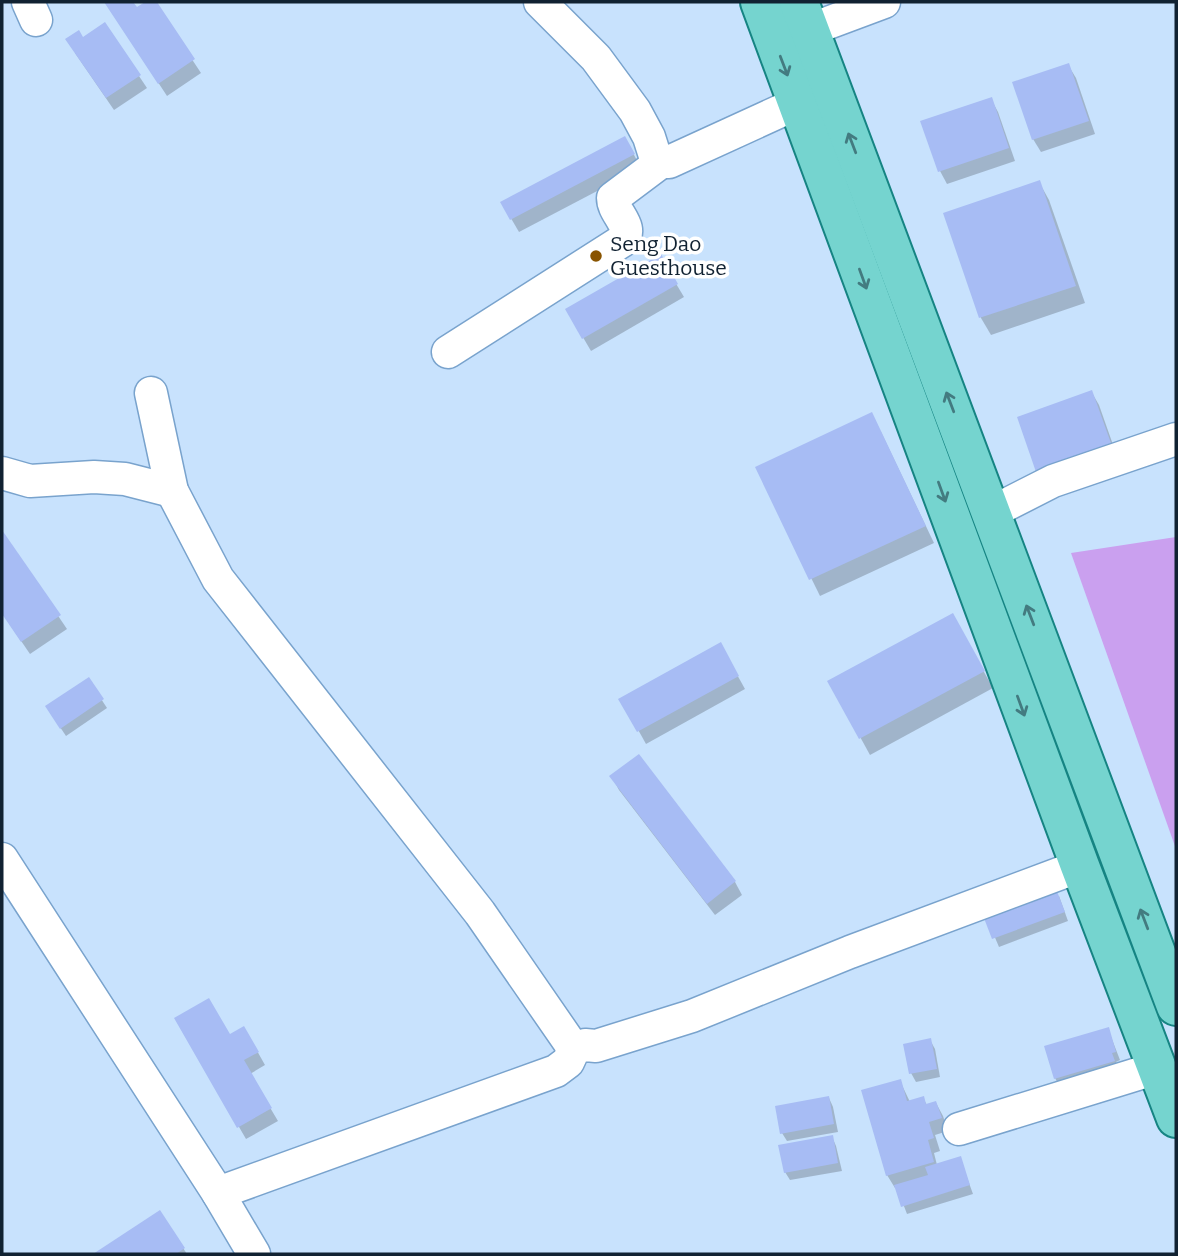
<svg xmlns="http://www.w3.org/2000/svg" width="1178" height="1256" viewBox="0 0 1178 1256" font-family="Bitter,serif">
<style>
.green{fill:#caa0ef}
.shadow{fill:#0003}
.building{fill:#a7bcf4}
.lines{fill:none;stroke-linecap:round;stroke-linejoin:round}
.minor-casing{stroke:#79a3cd;stroke-width:35}
.major-casing{stroke:#168483;stroke-width:42}
.minor{stroke:#fff;stroke-width:32}
.major{stroke:#75d4cf;stroke-width:38}
.oneway{stroke:#437b80}
.poi-dot{fill:#895401;stroke:#fff;stroke-width:2.5}
.labels{text-anchor:middle;dominant-baseline:central;stroke-width:7;stroke-linejoin:round;paint-order:stroke}
.poi-label{font-size:21px;fill:#112232;stroke:#fff;text-anchor:start}
</style>
<rect width="100%" height="100%" fill="#c8e2fd"/>
<polygon class="green" points="1176,537 1176,849 1071,553"/>
<g class="shadow">
<polygon points="108,2 131,2 136,10 148,2 154,2 201,73 167,96 114,15"/>
<polygon points="83,39 139,76 147,88 114,110 75,53"/>
<polygon points="1068,65 1076,78 1095,134 1041,152 1033,139"/>
<polygon points="991,99 998,112 1015,161 947,184 940,171"/>
<polygon points="625,138 641,168 519,232 502,203"/>
<polygon points="1039,182 1049,200 1085,303 991,335 981,318 945,214"/>
<polygon points="660,257 684,297 591,351 567,310"/>
<polygon points="1092,393 1099,405 1118,459 1045,484"/>
<polygon points="881,432 934,543 820,596 757,468"/>
<polygon points="2,533 67,629 30,654 2,613"/>
<polygon points="952,615 993,688 870,755 830,682"/>
<polygon points="720,644 745,689 646,744 621,699"/>
<polygon points="88,679 107,708 66,736 52,715"/>
<polygon points="639,756 735,882 742,895 715,915 619,790 612,777"/>
<polygon points="1059,896 1068,921 999,947 985,914"/>
<polygon points="176,1018 229,1036 244,1028 265,1065 250,1074 278,1121 246,1139"/>
<polygon points="1108,1029 1120,1060 1116,1062 1118,1070 1060,1087 1055,1078"/>
<polygon points="930,1040 935,1049 940,1077 916,1082 911,1073"/>
<polygon points="900,1081 910,1102 923,1098 927,1105 936,1103 943,1116 948,1131 935,1135 940,1151 934,1153 937,1165 960,1158 973,1194 907,1214 897,1188 895,1188 887,1175"/>
<polygon points="829,1098 833,1107 838,1132 787,1141 782,1133"/>
<polygon points="832,1137 836,1146 842,1171 790,1180 785,1172"/>
<polygon points="160,1213 187,1254 96,1254"/>
</g>
<g class="building">
<polygon points="104,2 133,2 137,7 145,2 157,2 195,59 158,84"/>
<polygon points="105,22 141,75 106,98 65,39 79,30 83,37"/>
<polygon points="1069,63 1089,121 1032,140 1012,82"/>
<polygon points="992,97 1009,148 938,172 920,121"/>
<polygon points="625,136 635,154 510,220 500,202"/>
<polygon points="1040,180 1076,286 979,318 943,213"/>
<polygon points="661,254 678,284 582,339 565,309"/>
<polygon points="1092,390 1112,446 1036,472 1017,417"/>
<polygon points="872,412 926,526 809,580 755,467"/>
<polygon points="2,530 61,615 21,642 2,614"/>
<polygon points="953,613 985,671 859,739 827,681"/>
<polygon points="721,642 739,676 637,732 618,699"/>
<polygon points="89,677 104,699 60,729 45,706"/>
<polygon points="639,754 736,881 707,904 609,776"/>
<polygon points="1055,886 1065,912 992,939 982,913"/>
<polygon points="209,998 230,1034 244,1026 259,1052 244,1060 272,1108 237,1128 174,1018"/>
<polygon points="1109,1027 1116,1052 1112,1053 1115,1061 1054,1079 1044,1046"/>
<polygon points="931,1038 937,1069 909,1074 903,1044"/>
<polygon points="901,1079 907,1101 924,1096 926,1104 936,1101 942,1118 929,1122 934,1138 928,1140 934,1162 886,1176 861,1090"/>
<polygon points="829,1096 834,1124 780,1134 775,1106"/>
<polygon points="833,1135 838,1163 784,1173 778,1145"/>
<polygon points="961,1156 970,1185 901,1207 894,1185 928,1175 925,1167"/>
<polygon points="160,1210 185,1248 176,1254 93,1254"/>
</g>
<g class="lines">
<defs>
<g id="minor">
<polyline points="28,2 36,20"/>
<polyline points="540,2 596,58 635,111 649,137 655,156 661,162 669,162 798,103"/>
<polyline points="809,30 884,2"/>
<path d="M448 352 622 241C635 226 613 214 613 198L661 162"/>
<polyline points="151,393 172,491 218,579 480,913 574,1049"/>
<polyline points="2,473 30,481 94,477 125,479 172,491"/>
<polyline points="992,512 1053,481 1176,439"/>
<polyline points="2,859 218,1193 254,1254"/>
<polyline points="959,1129 1157,1068"/>
<polyline points="218,1193 556,1071 568,1062 574,1049 585,1045 596,1046 692,1016 850,952 1080,866"/>
</g>
<g id="major">
<polyline points="760,2 1080,866 1176,1118"/>
<polyline points="799,2 1176,1006"/>
</g>
</defs>
<use href="#minor" class="minor-casing"/>
<use href="#major" class="major-casing"/>
<use href="#minor" class="minor"/>
<use href="#major" class="major"/>
</g>
<defs><path id="oneway-shaft" d="M-6 0H5M1.5-3L5.5 0L1.5 3" fill="none" stroke-width="1.6" stroke-linecap="round" stroke-linejoin="round" transform="scale(1.75)"/></defs>
<g class="oneway">
<use href="#oneway-shaft" transform="translate(784 66) rotate(69)"/>
<use href="#oneway-shaft" transform="translate(852 143) rotate(-111)"/>
<use href="#oneway-shaft" transform="translate(863 279) rotate(70)"/>
<use href="#oneway-shaft" transform="translate(950 402) rotate(-111)"/>
<use href="#oneway-shaft" transform="translate(942 492) rotate(70)"/>
<use href="#oneway-shaft" transform="translate(1030 615) rotate(-111)"/>
<use href="#oneway-shaft" transform="translate(1021 706) rotate(70)"/>
<use href="#oneway-shaft" transform="translate(1144 919) rotate(-111)"/>
</g>
<circle class="poi-dot" cx="596" cy="256" r="7"/>
<g class="labels">
<g class="poi-label">
<text x="610" y="244">Seng Dao<tspan x="610" dy="24">Guesthouse</tspan></text>
</g>
</g>
<rect width="1178" height="1256" fill="none" stroke="#112232" stroke-width="7"/>
</svg>
